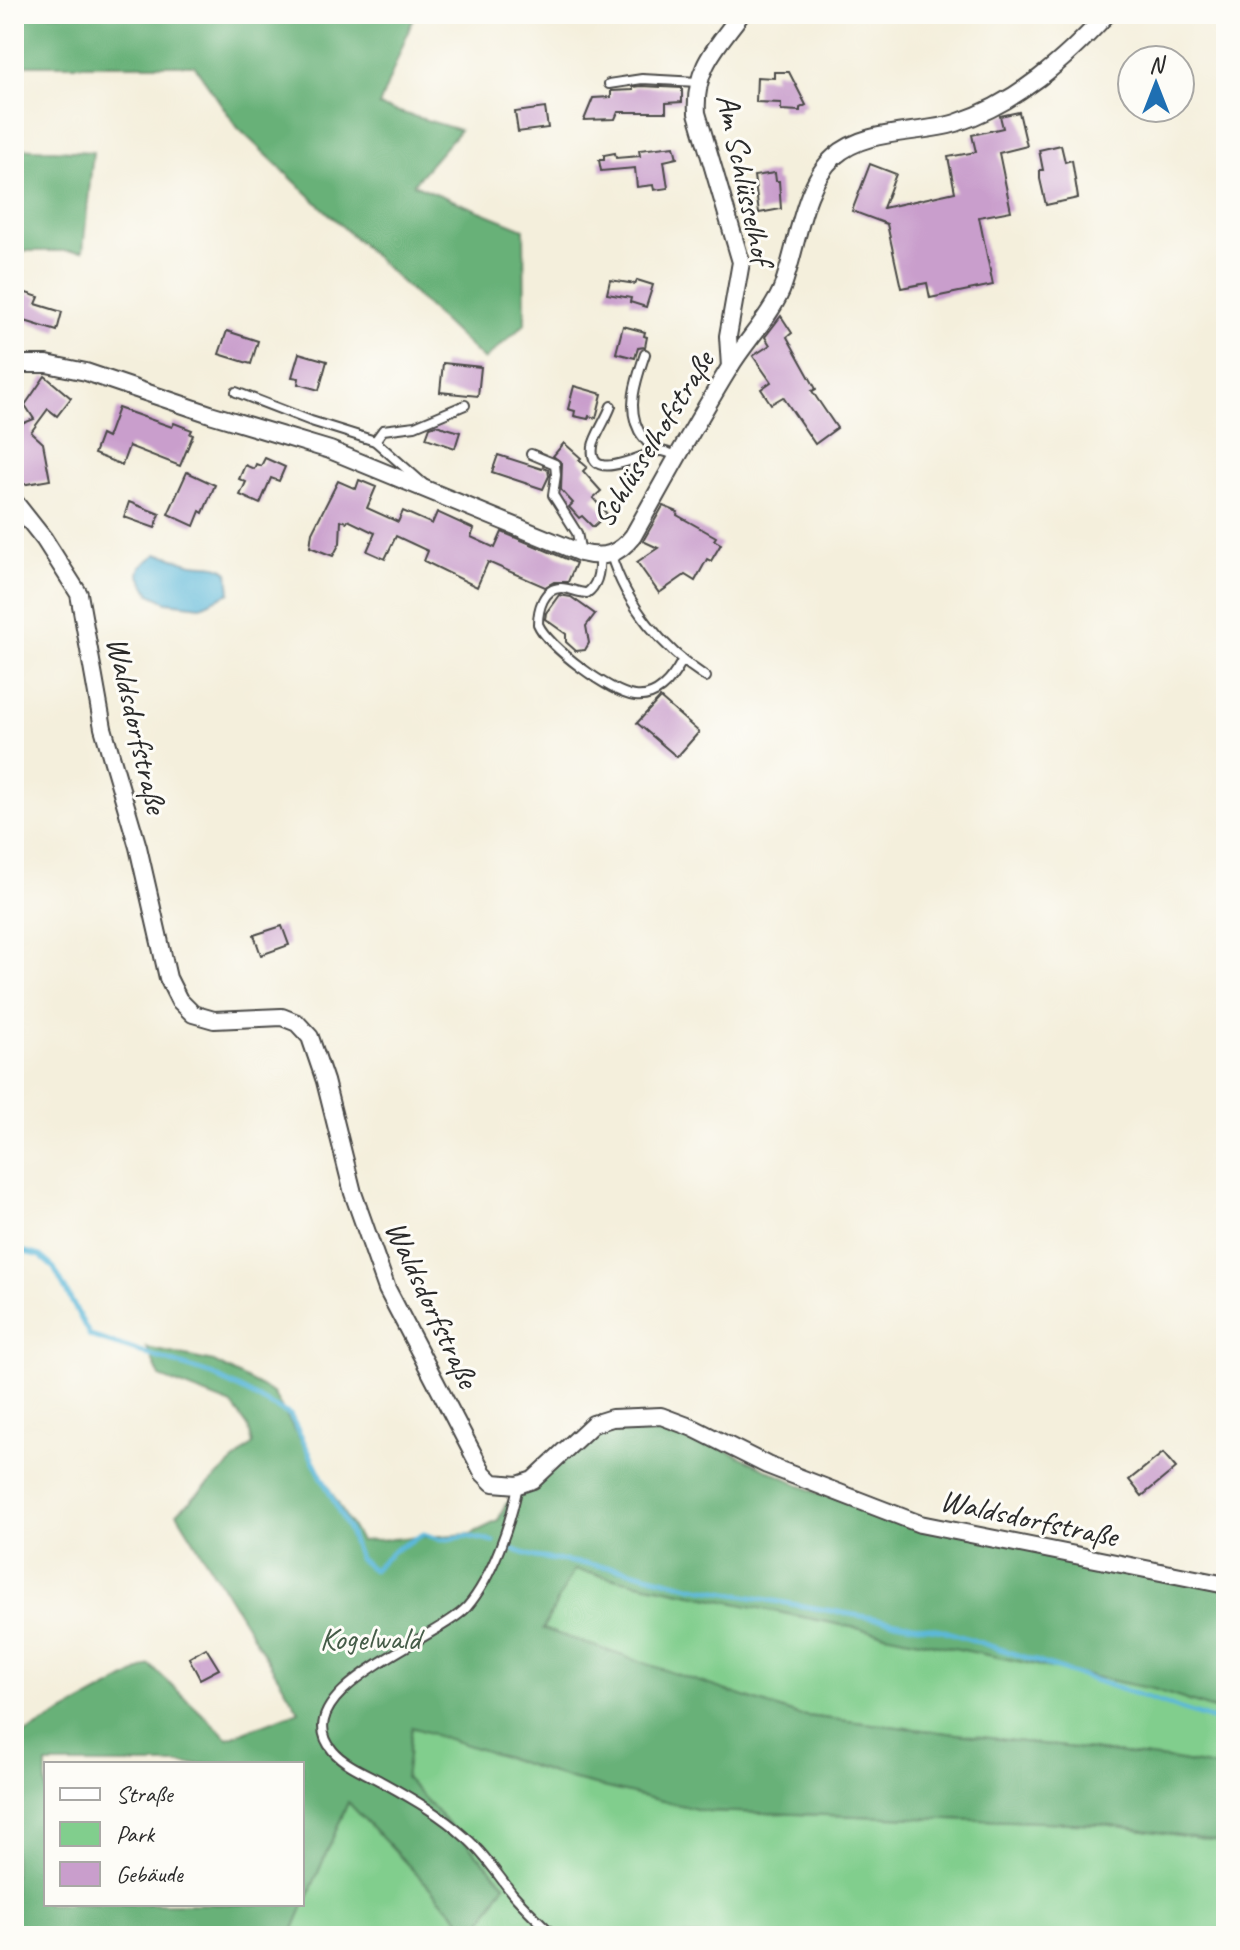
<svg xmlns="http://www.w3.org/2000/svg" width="1240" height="1950" viewBox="0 0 1240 1950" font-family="Caveat,sans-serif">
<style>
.green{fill:#81ce8d;stroke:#567c5c;stroke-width:2}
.forest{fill:#68b178;stroke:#4a6e52;stroke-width:2;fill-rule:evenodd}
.water{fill:#5bb8d9;stroke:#437282;stroke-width:2}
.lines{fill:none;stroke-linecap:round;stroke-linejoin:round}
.stream{stroke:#5bb8d9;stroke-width:5}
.building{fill:#c99ecc}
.service-casing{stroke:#494846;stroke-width:12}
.minor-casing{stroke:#494846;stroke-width:20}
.service{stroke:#fff;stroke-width:8}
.minor{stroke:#fff;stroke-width:16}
.labels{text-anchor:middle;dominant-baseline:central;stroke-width:6;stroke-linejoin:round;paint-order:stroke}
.street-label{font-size:32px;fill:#2b2b2b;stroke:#fdfcf7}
.park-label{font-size:32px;fill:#455c48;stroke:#fdfcf7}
</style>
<rect width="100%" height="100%" fill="#fdfcf7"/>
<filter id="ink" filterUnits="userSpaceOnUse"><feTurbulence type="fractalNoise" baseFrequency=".0125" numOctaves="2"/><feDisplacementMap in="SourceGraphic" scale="16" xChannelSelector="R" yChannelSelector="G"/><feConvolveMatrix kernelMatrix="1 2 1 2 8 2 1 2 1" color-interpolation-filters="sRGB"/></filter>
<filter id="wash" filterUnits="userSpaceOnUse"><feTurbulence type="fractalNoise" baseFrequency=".006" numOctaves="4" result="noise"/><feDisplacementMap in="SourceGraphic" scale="32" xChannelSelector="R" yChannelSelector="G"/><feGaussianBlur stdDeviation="1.8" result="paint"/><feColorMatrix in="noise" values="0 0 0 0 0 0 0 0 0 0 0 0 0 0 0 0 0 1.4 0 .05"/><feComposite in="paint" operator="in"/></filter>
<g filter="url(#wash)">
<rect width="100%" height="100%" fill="#f4efdc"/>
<g class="green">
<polygon points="574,1570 1153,1689 1226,1713 1226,1769 1175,1760 798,1715 543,1629"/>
<polygon points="412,1727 574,1780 705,1811 1104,1824 1226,1842 1226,1936 291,1936 348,1802 474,1934 505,1884 405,1778"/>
</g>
<g class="forest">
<polygon points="14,14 415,14 379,106 460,130 413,184 524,229 525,324 484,360 238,128 194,65 14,65"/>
<polygon points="14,148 93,152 83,251 14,251"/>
<path d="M147 1348 214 1362 273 1393 360 1541 471 1534 498 1521 505 1505 596 1427 657 1421 691 1433 819 1494 1226 1589V1713L1153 1689 574 1570 543 1629 798 1715 1175 1760 1226 1769V1842L1104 1824 705 1811 574 1780 412 1727 405 1778 505 1884 474 1934 348 1802 291 1936H14V1740L150 1665 228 1738 299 1711 177 1513 253 1444 248 1427 232 1405 160 1377ZM46 1764H302V1904H46Z"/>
</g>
<path class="water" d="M157 554C170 555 177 560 189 563 203 567 216 562 228 572L230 593 201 606 167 602 150 594 139 574 141 566Z"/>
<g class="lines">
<g class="stream">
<polyline points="14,1249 40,1256 54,1268 90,1336 213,1375 290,1415 349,1531 359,1559 373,1570 393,1551 424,1534 441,1540 467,1536 494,1542"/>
<polyline points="506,1547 535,1557 623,1569 693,1587 942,1630 1226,1724"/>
</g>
</g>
<g id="blocks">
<g class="building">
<polygon points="774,72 789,72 806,105 800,108 800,111 781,110 781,103 756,102 757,77 774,78"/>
<polygon points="642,86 682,88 682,102 666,103 666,112 618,112 615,119 584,120 593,98 611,97 611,91 633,90 633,87"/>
<polygon points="545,108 548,128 518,132 515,112"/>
<polygon points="1019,112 1027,146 999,153 1011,211 979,217 993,285 930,298 927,283 901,288 887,224 852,211 870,164 896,174 883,208 955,192 948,157 976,152 972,135 1003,128 1000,116"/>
<polygon points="1061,145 1065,162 1072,160 1078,198 1046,205 1040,179 1040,170 1043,170 1039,150"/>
<polygon points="674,146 677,158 664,161 668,188 654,190 653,185 637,187 635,168 601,171 599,160 604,160 604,155 615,153 616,158 640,156 639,150"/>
<polygon points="775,173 776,181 779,181 781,209 759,213 754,176"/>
<polygon points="610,280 635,284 637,280 653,285 646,307 630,302 631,298 607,294"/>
<polygon points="23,292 39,297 36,304 62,312 57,331 15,318"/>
<polygon points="781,316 792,333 787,337 816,389 812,391 837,428 815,444 783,397 771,404 761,389 771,382 753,356 770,345 765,337"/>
<polygon points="623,326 645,332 644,336 647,337 645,347 638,348 635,358 616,353"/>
<polygon points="227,331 258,341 251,364 219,354"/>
<polygon points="299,353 327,361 319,390 298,384 299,378 292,377"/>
<polygon points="443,363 481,367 478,396 440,392"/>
<polygon points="45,376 71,398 57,416 48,409 31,432 43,443 50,480 21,485 14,449 14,427 34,419 25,405"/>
<polygon points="574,386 602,394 596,418 589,416 588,419 574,416 575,411 568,409"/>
<polygon points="118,408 172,427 174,423 192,430 190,434 193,435 180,466 129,446 122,465 94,454 101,435 107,438"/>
<polygon points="436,425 460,432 455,448 426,438 430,427"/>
<polygon points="564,443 581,458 579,460 587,467 583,471 601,491 593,498 607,514 593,527 582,516 579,518 569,507 573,503 561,490 562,463 553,456"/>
<polygon points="498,455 542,469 543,467 548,469 549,476 543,489 492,472"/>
<polygon points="265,458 285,467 279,481 271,478 260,504 240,495 246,482 239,479 245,465 254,469 256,464 261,466"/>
<polygon points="187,472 215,485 203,513 200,511 194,526 168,514"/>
<polygon points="359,480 376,487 367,508 398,522 403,511 432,524 437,512 474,529 471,537 495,548 502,532 576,563 568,582 554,582 545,587 488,562 477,587 424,561 428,551 396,536 385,559 367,551 375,533 348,520 347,522 341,520 340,543 333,556 310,547 312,532 338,481 356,489"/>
<polygon points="129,502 160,514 155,528 124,517"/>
<polygon points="663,506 678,512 677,515 716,537 714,540 721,544 711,561 707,559 695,581 685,575 659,593 637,562 658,548 643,541"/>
<polygon points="559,595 571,597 595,614 586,626 589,643 585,650 576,651 566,642 566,634 545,619 546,613"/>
<polygon points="660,698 699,732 677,757 637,723"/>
<polygon points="282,926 289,945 261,955 254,935"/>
<polygon points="1163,1453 1176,1468 1142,1496 1129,1480"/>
<polygon points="206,1648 219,1669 200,1679 189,1658"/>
</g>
</g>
</g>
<g filter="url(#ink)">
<use href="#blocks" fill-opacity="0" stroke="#494846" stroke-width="2"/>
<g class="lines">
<defs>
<g id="service">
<polyline points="609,84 642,79 698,82"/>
<path d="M645 354C637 378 626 406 639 431 643 439 650 444 655 452"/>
<polyline points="236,392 311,421 375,441 426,486"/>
<path d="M611 406C607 418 594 437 593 446 587 487 647 451 660 451 667 451 672 454 677 457"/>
<polyline points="375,441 383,430 415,426 465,405"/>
<polyline points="531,454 555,464 556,475 553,495 577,533 581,553"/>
<path d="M611 555C626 605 663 649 706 677"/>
<path d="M599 557C600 571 598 585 587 593 578 593 570 588 561 588 543 588 538 610 538 624 548 647 610 693 635 696 658 699 673 678 682 661"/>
<path d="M518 1485C511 1523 492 1578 467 1607 438 1639 283 1692 333 1751 345 1765 368 1774 384 1783 413 1799 441 1815 465 1837 483 1852 497 1874 512 1893 525 1908 540 1922 554 1936"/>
</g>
<g id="minor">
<path d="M14 364H47L86 372 210 414 330 450 581 553C604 559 618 555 633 536 665 479 696 422 730 367 745 342 769 318 781 291 797 251 802 185 834 157 866 128 917 135 956 123 1017 103 1065 60 1107 14"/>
<path d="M730 367 728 336 741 262 697 113C694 68 716 48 741 14"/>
<polyline points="14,501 44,539 79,594 103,728 138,847 168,978 179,1000 193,1014 214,1020 282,1017 297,1023 310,1037 325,1081 353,1193 387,1289 483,1473 493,1483 518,1485 533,1480 593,1424 612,1418 661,1416 693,1428 767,1465 920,1524 1226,1585"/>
</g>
</defs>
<use href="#service" class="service-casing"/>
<use href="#minor" class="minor-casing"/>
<use href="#service" class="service"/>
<use href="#minor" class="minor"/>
</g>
</g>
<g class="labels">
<g class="street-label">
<text transform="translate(745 179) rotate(78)">Am Schlüsselhof</text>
<text transform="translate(653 439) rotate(-58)">Schlüsselhofstraße</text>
<text transform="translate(137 725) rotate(77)">Waldsdorfstraße</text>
<text transform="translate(432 1304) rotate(65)">Waldsdorfstraße</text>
<text transform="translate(1029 1518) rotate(12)">Waldsdorfstraße</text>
</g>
<g class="park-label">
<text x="370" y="1638">Kogelwald</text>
</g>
</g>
<rect width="1240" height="1950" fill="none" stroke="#fdfcf7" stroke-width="48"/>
<rect x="44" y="1762" width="260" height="144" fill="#fdfcf7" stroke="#a9a8a5" stroke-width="2"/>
<rect x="60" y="1788" width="40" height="12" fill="#ffffff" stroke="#a9a8a5" stroke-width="2"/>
<text x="116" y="1802" font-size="24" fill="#2b2b2b">Straße</text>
<rect x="60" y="1822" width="40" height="24" fill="#81ce8d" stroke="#a9a8a5" stroke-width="2"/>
<text x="116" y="1842" font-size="24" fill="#2b2b2b">Park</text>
<rect x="60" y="1862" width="40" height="24" fill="#c99ecc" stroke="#a9a8a5" stroke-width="2"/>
<text x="116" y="1882" font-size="24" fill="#2b2b2b">Gebäude</text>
<g transform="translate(1156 84)"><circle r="38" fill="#fdfcf7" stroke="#a9a8a5" stroke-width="2"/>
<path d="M0-6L14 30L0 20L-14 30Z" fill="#1f6fb2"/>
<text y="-12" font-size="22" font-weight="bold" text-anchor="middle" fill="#2b2b2b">N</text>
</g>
</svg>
